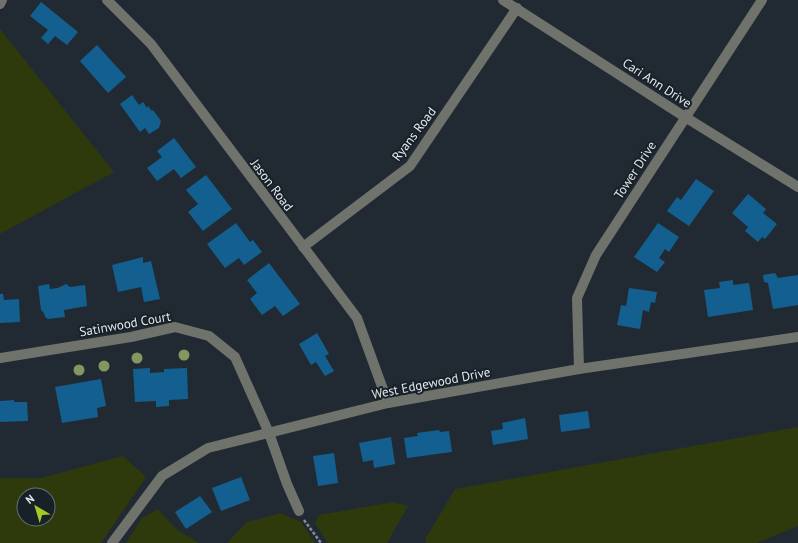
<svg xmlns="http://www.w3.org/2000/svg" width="798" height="543" viewBox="0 0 798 543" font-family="'PT Sans',sans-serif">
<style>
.green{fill:#2e390c;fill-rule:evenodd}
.building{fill:#136090}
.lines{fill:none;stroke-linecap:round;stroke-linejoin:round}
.path{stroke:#888f95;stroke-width:2.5;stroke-dasharray:3 2;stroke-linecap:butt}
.minor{stroke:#70726c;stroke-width:10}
.tree{fill:#839761}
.labels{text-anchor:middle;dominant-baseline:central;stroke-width:4;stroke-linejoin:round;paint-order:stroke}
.street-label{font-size:13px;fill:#e1e7ec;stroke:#182128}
</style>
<rect width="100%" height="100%" fill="#212a32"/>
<g class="green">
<polygon points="0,29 114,172 0,234"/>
<polygon points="798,427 798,526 757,543 426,543 426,538 455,489"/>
<path d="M123 456 146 477 101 543H0V478H41ZM24 495H48V519H24Z"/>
<polygon points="393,502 408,506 387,543 328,543 315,523 319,515"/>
<polygon points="158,509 176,529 199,543 126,543 142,518"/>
<polygon points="281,513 301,522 315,543 227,543 247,522"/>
</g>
<g class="building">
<polygon points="41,2 78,32 67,45 55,36 48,44 41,38 48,30 30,16"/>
<polygon points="97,45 126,77 108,93 80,61"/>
<polygon points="132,95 139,105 143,102 147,108 148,106 152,111 153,110 161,121 159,128 149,134 145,128 140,132 120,104"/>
<polygon points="174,138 196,167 181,178 174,169 157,181 147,168 162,157 157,151"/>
<polygon points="206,175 232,209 203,231 188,212 198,204 186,190"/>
<polygon points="696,179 714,191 689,226 667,211 677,197 681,200"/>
<polygon points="748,194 766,209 763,213 777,224 765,239 762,237 758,242 745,231 748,227 732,213"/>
<polygon points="236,223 250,242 253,240 262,252 244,265 239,258 225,268 207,244"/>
<polygon points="658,223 679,237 669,252 665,249 659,258 665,262 657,272 634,257"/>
<polygon points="143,257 143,263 151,261 160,299 144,302 141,287 118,292 112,265"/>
<polygon points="269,263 300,304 283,316 275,306 262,315 250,299 257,293 247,280"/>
<polygon points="775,273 778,278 798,275 798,305 773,309 768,283 764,282 763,275"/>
<polygon points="733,280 733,285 749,283 753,310 708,317 704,290 720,288 719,282"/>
<polygon points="49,284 50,289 58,288 66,284 70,287 85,285 87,306 64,310 65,317 48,319 45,317 44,313 41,310 38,286"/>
<polygon points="629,288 657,292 655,303 651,302 649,312 643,310 640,329 617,325 621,305 626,306"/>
<polygon points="0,294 3,294 4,300 19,299 20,322 0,323"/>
<polygon points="317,333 329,354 325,356 334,371 325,376 316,362 311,365 299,344"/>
<polygon points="150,368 150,373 164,372 164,369 187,368 188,399 169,400 169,406 156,407 156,401 135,402 133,369"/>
<polygon points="101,379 106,406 97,408 98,417 62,423 55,387"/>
<polygon points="14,400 14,402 27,402 28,421 0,422 0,401"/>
<polygon points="588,411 590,428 561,432 559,415"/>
<polygon points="525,418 528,439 493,445 491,431 503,429 502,423"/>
<polygon points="439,430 440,432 449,431 452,452 407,458 404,438 418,436 417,433"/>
<polygon points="391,437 395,464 374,468 373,460 363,462 359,443"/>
<polygon points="334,453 338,483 318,486 313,456"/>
<polygon points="241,477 250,500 221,511 212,488"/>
<polygon points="200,496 212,512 186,529 175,512"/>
</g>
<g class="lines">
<polyline class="path" points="304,520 321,543"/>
<g class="minor">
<polyline points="107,0 151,44 357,318 388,403"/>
<polyline points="503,0 685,117 798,187"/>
<polyline points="0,4 2,0"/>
<polyline points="303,247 410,166 517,8"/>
<polyline points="0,358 131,337 175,327 209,336 235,357 269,433 287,484 299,511"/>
<polyline points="579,369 577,298 596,255 762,0"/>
<polyline points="112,543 162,476 208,448 388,403 579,369 798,337"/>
</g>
</g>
<g class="tree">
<circle cx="184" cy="355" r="5.5"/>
<circle cx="137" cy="358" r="5.5"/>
<circle cx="104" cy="366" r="5.5"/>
<circle cx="79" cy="370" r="5.5"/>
</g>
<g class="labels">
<g class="street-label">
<text transform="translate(657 83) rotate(33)">Cari Ann Drive</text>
<text transform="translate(414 134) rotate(-53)">Ryans Road</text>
<text transform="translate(635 170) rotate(-57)">Tower Drive</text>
<text transform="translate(272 185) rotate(53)">Jason Road</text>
<text transform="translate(125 324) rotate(-10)">Satinwood Court</text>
<text transform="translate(431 383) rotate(-11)">West Edgewood Drive</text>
</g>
</g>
<g transform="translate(36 507) rotate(322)"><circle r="19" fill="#182128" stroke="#687076"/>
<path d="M0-3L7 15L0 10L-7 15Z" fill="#a4c824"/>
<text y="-6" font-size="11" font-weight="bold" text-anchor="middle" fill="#e1e7ec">N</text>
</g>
</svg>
